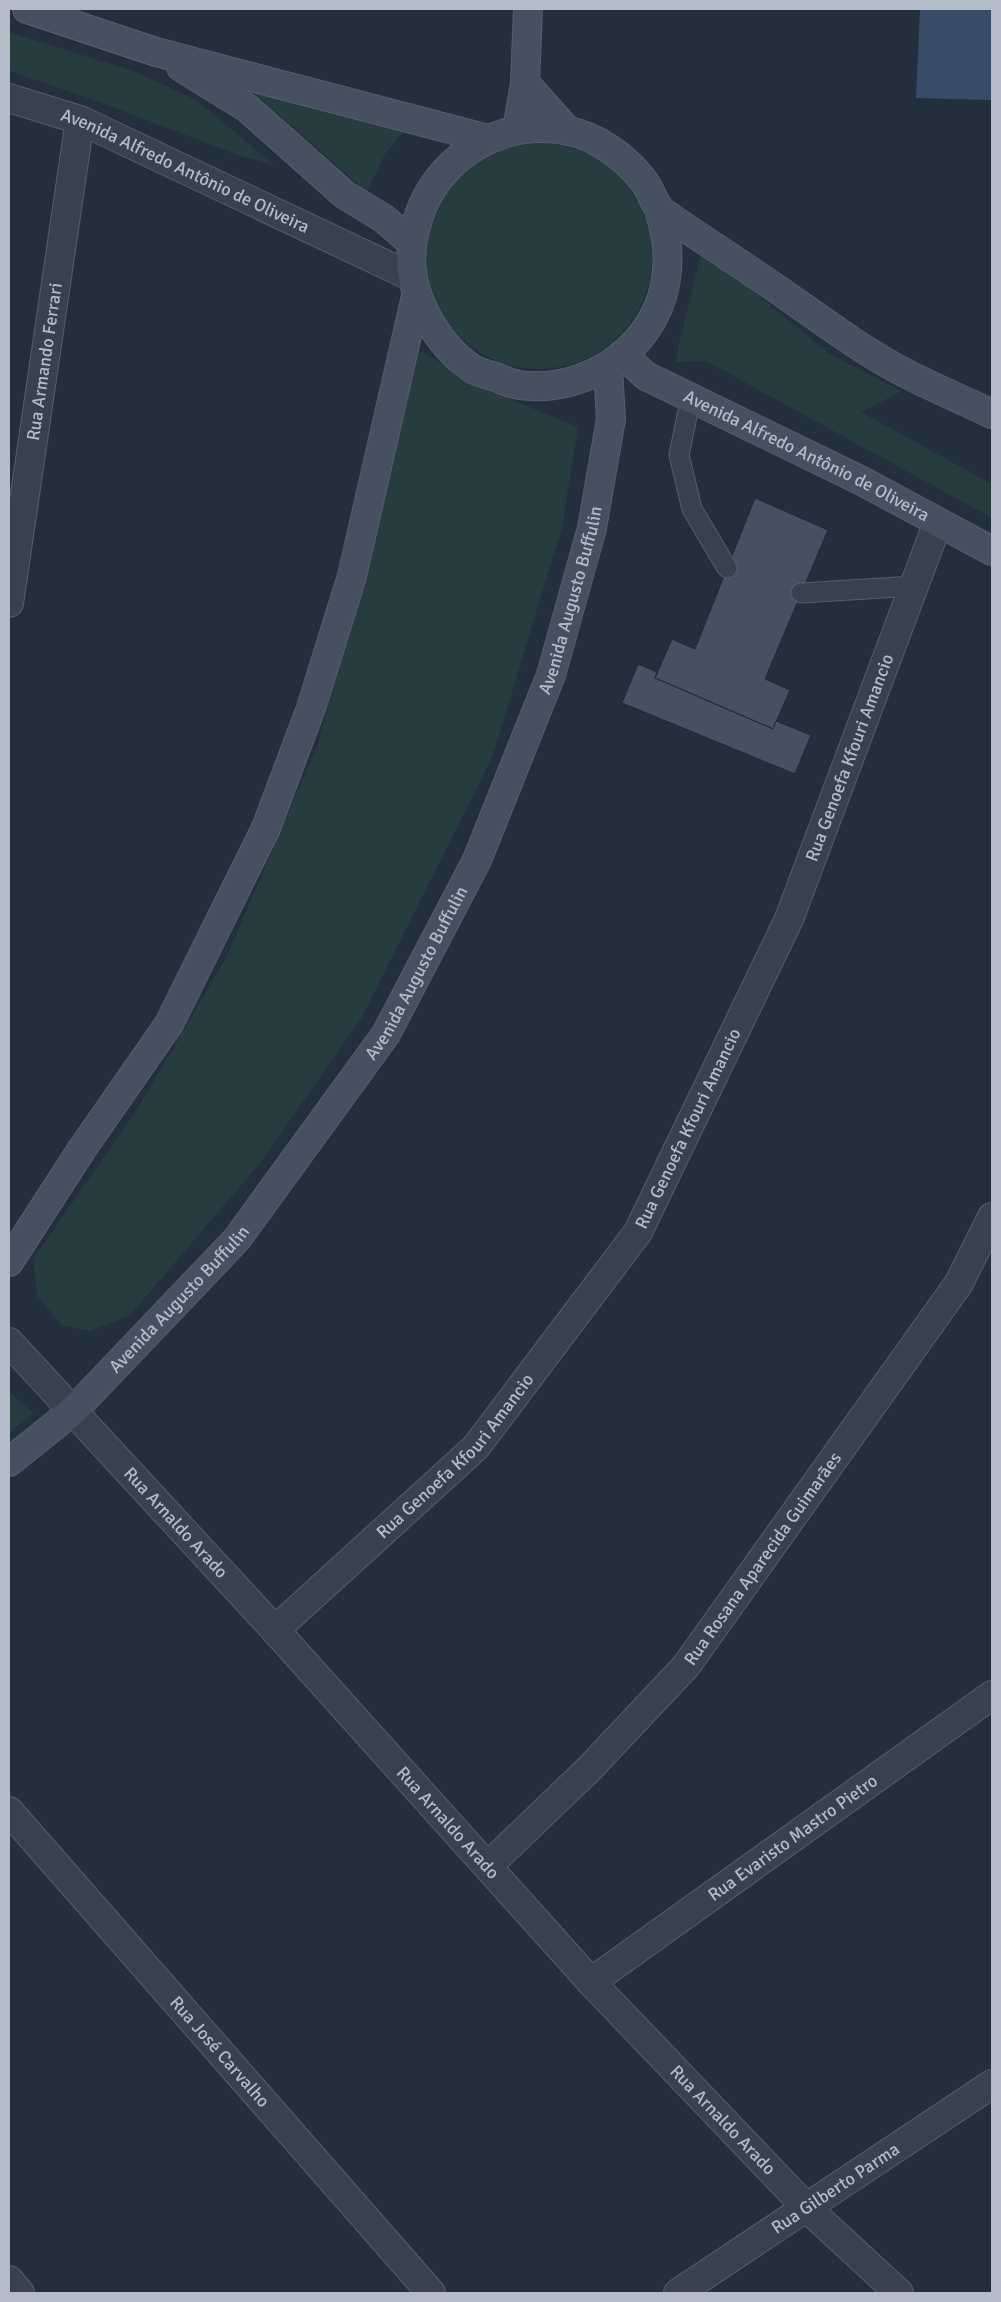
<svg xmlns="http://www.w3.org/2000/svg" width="1001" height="2302" viewBox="0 0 1001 2302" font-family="Signika,sans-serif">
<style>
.green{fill:#263c3f}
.water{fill:#394c67}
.building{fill:#455162;stroke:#1f2835}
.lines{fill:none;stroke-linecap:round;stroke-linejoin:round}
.lane-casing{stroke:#565f6c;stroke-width:21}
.street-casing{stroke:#565f6c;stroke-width:30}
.secondary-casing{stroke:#565f6c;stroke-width:30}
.lane{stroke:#38414e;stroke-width:19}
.street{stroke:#38414e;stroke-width:28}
.secondary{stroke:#465061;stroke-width:28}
.labels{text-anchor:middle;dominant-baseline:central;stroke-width:5;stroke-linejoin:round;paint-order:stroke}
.street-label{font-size:18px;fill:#b4bcc9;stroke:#1d2633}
</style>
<rect width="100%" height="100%" fill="#242f3e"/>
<g class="green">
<polygon points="9,32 139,73 196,100 273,164 241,156 91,99 9,71"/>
<polygon points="249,89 406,129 385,154 367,192"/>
<circle cx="539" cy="256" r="113"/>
<polygon points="701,253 719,263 830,354 902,391 861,412 992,484 992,518 706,361 675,362"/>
<polygon points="415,348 490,391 578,427 562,527 492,758 362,1017 261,1162 130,1315 90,1331 62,1325 37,1296 33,1259 137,1110 227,956 318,744 367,561"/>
<polygon points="9,1392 34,1413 9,1433"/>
</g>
<polygon class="water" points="920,9 992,9 992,100 916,98"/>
<g class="building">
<polygon points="755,498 828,530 765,679 790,690 773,729 655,678 672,639 695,649"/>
<polygon points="638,664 657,672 655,678 773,729 776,721 811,735 795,774 622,703"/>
</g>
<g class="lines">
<defs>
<g id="lane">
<polyline points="691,397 679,455 692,509 727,568"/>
<polyline points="801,593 914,586"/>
</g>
<g id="street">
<path id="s1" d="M9 98 80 120 412 277"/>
<path id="s2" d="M9 603 80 120"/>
<path id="s3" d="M9 1342 275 1630 591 1982 807 2208 899 2293"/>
<path id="s4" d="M275 1630 476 1447 638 1232 789 919 938 522"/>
<path id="s5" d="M9 1811 431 2293"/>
<path id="s6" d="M489 1865 589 1769 686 1666 959 1283 992 1217"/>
<path id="s7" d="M591 1982 992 1695"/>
<polyline points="9,2280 20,2293"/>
<path id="s8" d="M678 2293 992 2084"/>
</g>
<g id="secondary">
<polyline points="27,9 156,52 488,139"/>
<polyline points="181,67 247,108 345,195 383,218 411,242"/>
<polyline points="525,83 568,131"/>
<polyline points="517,130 525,83 528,9"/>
<path d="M659 210C665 230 669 248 667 269 663 343 589 395 519 385 511 384 503 380 496 377 489 375 480 373 473 369 453 356 437 336 426 315 410 284 407 256 417 222 429 179 463 146 506 133 536 124 573 127 600 143 617 153 633 166 645 183 652 192 654 206 664 213 700 238 738 262 774 287 816 316 859 349 905 373 934 388 963 400 992 414"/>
<path id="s9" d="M624 356 646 376 862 481 992 551"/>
<polyline points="9,1262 82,1149 169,1024 266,828 311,708 352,576 416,296"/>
<path id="s10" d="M9 1462 74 1410 237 1239 386 1034 477 860 551 675 592 528 611 419 608 367"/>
</g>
</defs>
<use href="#lane" class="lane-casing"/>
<use href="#street" class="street-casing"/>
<use href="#secondary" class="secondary-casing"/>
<use href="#lane" class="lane"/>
<use href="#street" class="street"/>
<use href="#secondary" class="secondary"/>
</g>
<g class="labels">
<g class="street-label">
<text stroke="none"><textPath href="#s1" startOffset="191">Avenida Alfredo Antônio de Oliveira</textPath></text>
<text stroke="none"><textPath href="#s2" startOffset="244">Rua Armando Ferrari</textPath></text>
<text stroke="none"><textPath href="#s9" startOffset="209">Avenida Alfredo Antônio de Oliveira</textPath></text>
<text stroke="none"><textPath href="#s10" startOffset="1046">Avenida Augusto Buffulin</textPath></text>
<text stroke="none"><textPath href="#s4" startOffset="1061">Rua Genoefa Kfouri Amancio</textPath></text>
<text stroke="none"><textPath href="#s10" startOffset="641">Avenida Augusto Buffulin</textPath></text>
<text stroke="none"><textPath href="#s4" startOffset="656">Rua Genoefa Kfouri Amancio</textPath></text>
<text stroke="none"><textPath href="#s10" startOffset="236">Avenida Augusto Buffulin</textPath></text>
<text stroke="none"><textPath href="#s4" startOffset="251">Rua Genoefa Kfouri Amancio</textPath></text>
<text stroke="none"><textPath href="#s3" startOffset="246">Rua Arnaldo Arado</textPath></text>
<text stroke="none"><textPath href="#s6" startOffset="412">Rua Rosana Aparecida Guimarães</textPath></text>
<text stroke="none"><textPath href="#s3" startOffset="651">Rua Arnaldo Arado</textPath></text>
<text stroke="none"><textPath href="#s7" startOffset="248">Rua Evaristo Mastro Pietro</textPath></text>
<text stroke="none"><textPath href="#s5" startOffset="320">Rua José Carvalho</textPath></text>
<text stroke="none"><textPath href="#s3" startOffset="1056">Rua Arnaldo Arado</textPath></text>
<text stroke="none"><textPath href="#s8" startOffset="189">Rua Gilberto Parma</textPath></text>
</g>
</g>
<rect width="1001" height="2302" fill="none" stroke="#b4bcc9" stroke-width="20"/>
</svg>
